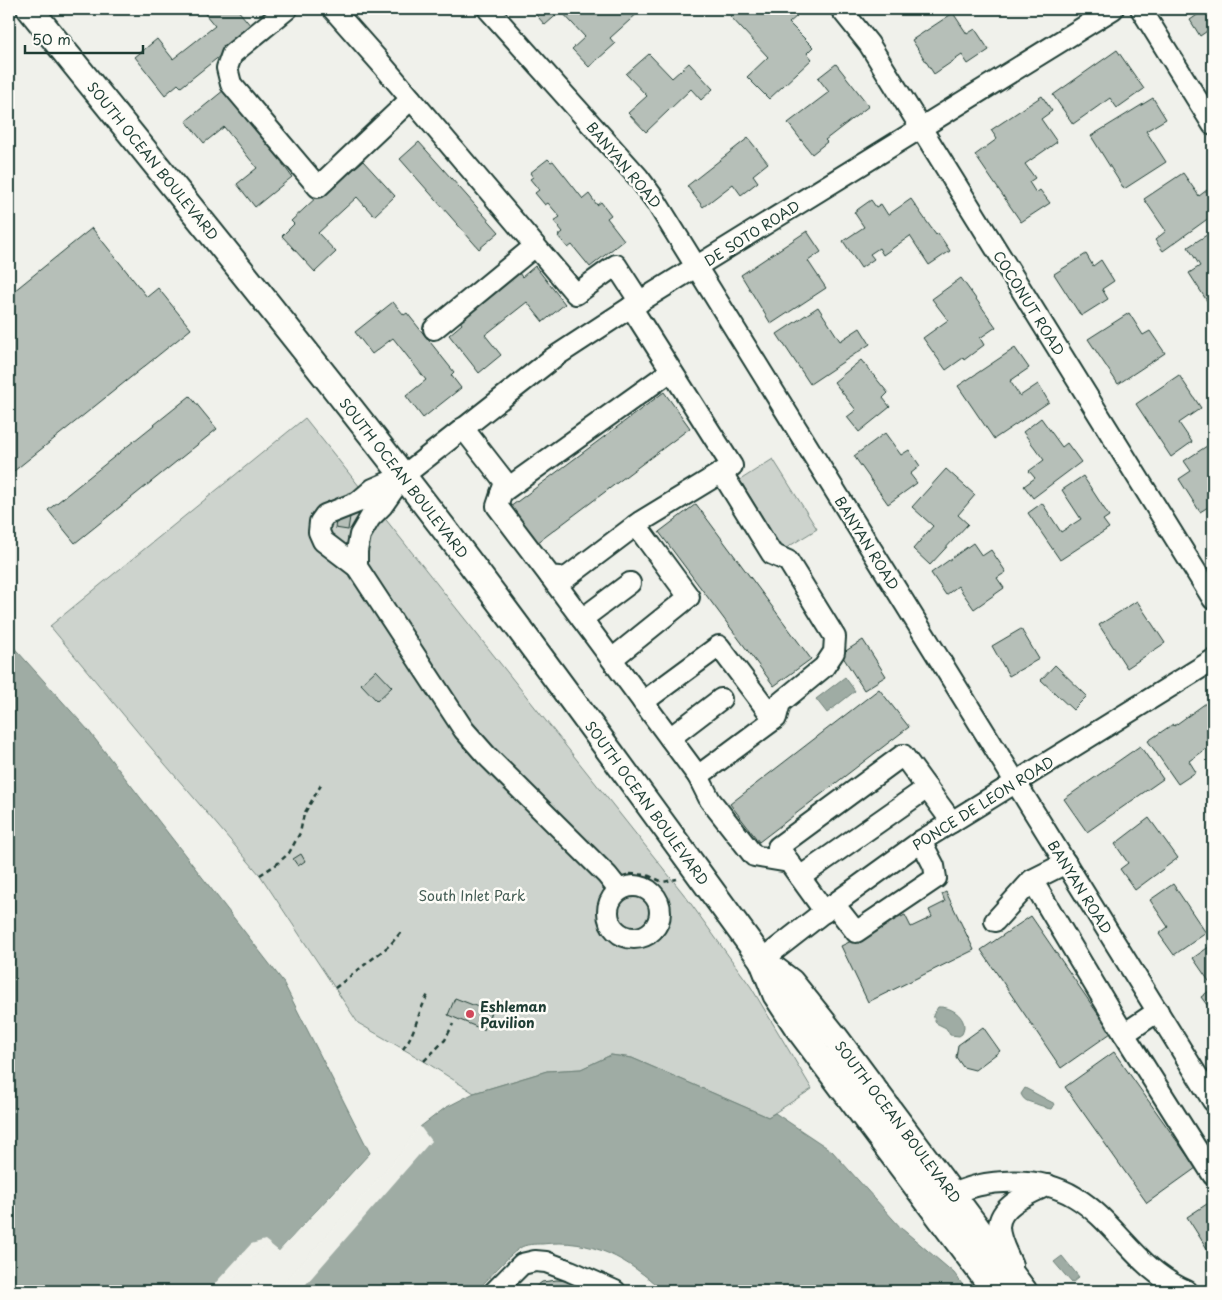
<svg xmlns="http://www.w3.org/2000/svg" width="1222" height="1300" viewBox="0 0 1222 1300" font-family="'Playpen Sans',sans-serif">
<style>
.green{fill:#cdd3cd;stroke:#768880}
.water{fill:#9faca4;stroke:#6c8077}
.pier{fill:#f0f1eb}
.building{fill:#b6bfb8;stroke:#1f3d34}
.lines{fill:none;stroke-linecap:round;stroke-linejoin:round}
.minor-casing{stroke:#1f3d34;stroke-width:24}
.major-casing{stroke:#1f3d34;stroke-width:29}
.path{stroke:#1f3d34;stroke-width:2.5;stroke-dasharray:5 4;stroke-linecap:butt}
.minor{stroke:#fdfcf7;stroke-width:20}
.major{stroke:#fdfcf7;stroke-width:25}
.poi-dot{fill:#d1495b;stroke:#fdfcf7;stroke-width:2}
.labels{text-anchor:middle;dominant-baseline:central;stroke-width:5;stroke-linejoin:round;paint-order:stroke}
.street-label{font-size:14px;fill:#1f3d34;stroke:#fdfcf7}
.park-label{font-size:14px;fill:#425b53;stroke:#fdfcf7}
.poi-label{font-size:14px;font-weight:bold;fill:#1f3d34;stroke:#fdfcf7;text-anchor:start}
</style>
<rect width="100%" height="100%" fill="#f0f1eb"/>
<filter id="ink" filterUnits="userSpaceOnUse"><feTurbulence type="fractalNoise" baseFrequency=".02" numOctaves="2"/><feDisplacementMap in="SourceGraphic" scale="10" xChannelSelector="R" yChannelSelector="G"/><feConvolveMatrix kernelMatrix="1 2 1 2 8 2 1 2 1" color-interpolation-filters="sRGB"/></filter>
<g filter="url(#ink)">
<g class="green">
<polygon points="305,418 686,897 751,987 812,1089 768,1117 632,1058 611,1055 581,1069 547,1071 474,1093 424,1061 358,1023 260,875 141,736 50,626"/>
<polygon points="773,459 817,529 783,550 740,480"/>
</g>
<g class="water">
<polygon points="9,642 88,730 282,980 370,1153 279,1251 265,1241 218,1291 9,1291"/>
<polygon points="845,677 855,691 827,713 816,699"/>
<path d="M938 1007C952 1006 970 1019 962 1034L959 1036 950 1035 946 1028 936 1023 933 1015Z"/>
<path d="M611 1055 632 1058 768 1117 775 1113 832 1151 901 1228 954 1273 967 1291H663C628 1259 592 1238 542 1244 536 1244 525 1244 520 1248 505 1258 490 1278 476 1291H279L403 1154 420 1127 445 1108 474 1093 547 1071 581 1069Z"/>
<path d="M1025 1088 1055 1104 1052 1109C1046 1109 1044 1106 1039 1105 1030 1101 1025 1103 1021 1094Z"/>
<polygon points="1062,1256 1079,1277 1072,1283 1054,1262"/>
</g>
<g class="pier">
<polygon points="419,1125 431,1141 300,1291 277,1291 402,1152"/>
<polygon points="372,1152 372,1155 281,1253 278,1254 265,1244 222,1291 208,1291 251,1244 265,1240 279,1251"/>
</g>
<g class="building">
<polygon points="201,9 237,9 251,26 238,36 240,40 181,87 178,84 165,95 135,57 157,39 173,59 215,26"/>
<polygon points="534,9 593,9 595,11 598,9 638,9 640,11 610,38 615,44 589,67 572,49 585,37 561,11 545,25 532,10"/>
<polygon points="737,9 790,9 797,16 789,23 813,47 807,53 812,59 769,99 747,77 768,57 730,16"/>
<polygon points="1206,9 1213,9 1213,27 1200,36 1190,20"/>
<polygon points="953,13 967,34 975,29 989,50 968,64 962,55 934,74 912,40"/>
<polygon points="1117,50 1144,89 1117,108 1110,98 1073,124 1053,95"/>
<polygon points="649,54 672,78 689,63 713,89 701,100 691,89 646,132 628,113 647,96 626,74"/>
<polygon points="836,64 869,106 825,140 827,142 812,154 788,123 829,92 818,78"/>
<polygon points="224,90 285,161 282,163 292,177 255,207 237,184 257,168 224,127 204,143 186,121"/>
<polygon points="1042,96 1052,111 1041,119 1057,142 1025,164 1035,178 1029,182 1036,193 1040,190 1050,203 1021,222 975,155 997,139 991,130"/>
<polygon points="1153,98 1166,119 1146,131 1166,162 1124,189 1091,136"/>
<polygon points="748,138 768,163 753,175 758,182 741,195 733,184 703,207 687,186"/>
<polygon points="419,142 499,232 479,249 400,159"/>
<polygon points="548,159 551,162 553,161 583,199 589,194 597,205 601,202 611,215 607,218 624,240 590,267 572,245 568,248 558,236 563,232 554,221 560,217 548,203 545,205 535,193 539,190 530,179 533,177 530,173"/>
<polygon points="363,161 395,196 374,216 357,197 318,233 336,252 315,272 282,236 294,224 291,221 347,169 350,172"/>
<polygon points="1183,173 1199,196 1207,190 1213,199 1213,215 1163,251 1155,240 1166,231 1144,199"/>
<polygon points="911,199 936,235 938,233 950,251 929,265 910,236 883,255 879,248 870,254 874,259 861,268 843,241 864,227 854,212 871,200 876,207 881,204 888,215"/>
<polygon points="92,228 147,297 158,288 191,329 9,475 9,295"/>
<polygon points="807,231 821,252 808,261 826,288 771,324 741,275"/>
<polygon points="1213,231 1213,297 1207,301 1189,273 1200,266 1188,247"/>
<polygon points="1086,254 1093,266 1101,260 1114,281 1102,289 1108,299 1081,316 1054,274"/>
<polygon points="535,266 565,304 543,322 527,302 485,335 501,355 479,373 449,335 462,324 460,321 519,273 522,277"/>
<polygon points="961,278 996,327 980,338 984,345 964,360 963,358 946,370 923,338 948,320 932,299"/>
<polygon points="393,302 404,315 407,313 454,372 451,375 461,388 423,418 406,396 426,380 393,338 372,354 355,332"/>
<polygon points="818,307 840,341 860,328 870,344 810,384 777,334"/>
<polygon points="1129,313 1143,335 1150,331 1165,353 1118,384 1088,339"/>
<polygon points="1015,348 1029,368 1010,381 1020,396 1038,384 1049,402 994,439 958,386"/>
<polygon points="861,360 888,393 883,398 890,407 859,432 847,417 856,410 834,382"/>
<polygon points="1179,375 1201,408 1179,423 1192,442 1171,457 1136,404"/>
<polygon points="664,392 690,428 537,543 510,507"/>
<polygon points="190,396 217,429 75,543 48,510"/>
<polygon points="1041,418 1062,447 1067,443 1081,462 1033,498 1024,486 1035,478 1029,471 1044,460 1023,432"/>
<polygon points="885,433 901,455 909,450 920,466 910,474 917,483 888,504 854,456"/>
<polygon points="1213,442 1213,504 1200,512 1179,479 1191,471 1184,461"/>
<polygon points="946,469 975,495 958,515 968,524 930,565 913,549 933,526 912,507"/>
<polygon points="1083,476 1109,516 1103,520 1109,528 1060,560 1028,513 1042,503 1061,532 1081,519 1062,490"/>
<polygon points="696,504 811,659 774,686 659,532"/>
<polygon points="337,515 350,517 348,530 335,528"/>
<polygon points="973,543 982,556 991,550 1006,572 997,578 1004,588 974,609 958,586 946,595 931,573"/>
<polygon points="1137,601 1165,643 1127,668 1099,625"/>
<polygon points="1021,629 1039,659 1009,676 992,646"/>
<polygon points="863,640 886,676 864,690 841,654"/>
<polygon points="1055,665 1087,696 1073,710 1041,680"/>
<polygon points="376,670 392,687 377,701 361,684"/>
<polygon points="879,689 909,727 759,842 730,804"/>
<polygon points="1213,698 1213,753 1209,747 1189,761 1196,772 1178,784 1148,741 1173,724 1174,726"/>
<polygon points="1140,746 1163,779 1087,832 1064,799"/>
<polygon points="1149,818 1178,858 1135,890 1120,869 1128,863 1115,844"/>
<polygon points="301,854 305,861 298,866 293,859"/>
<polygon points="1173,884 1206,933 1174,955 1159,934 1168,927 1150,900"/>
<polygon points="946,892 974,950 868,1002 841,946 905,915 911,927 932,917 929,910 945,902 942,894"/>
<polygon points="1031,916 1111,1033 1061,1068 981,950"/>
<polygon points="1213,944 1213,987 1193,958"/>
<polygon points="1213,988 1213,1013 1201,997"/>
<polygon points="455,998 491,1012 484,1030 448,1015"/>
<polygon points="983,1027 1000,1051 975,1070 963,1067 956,1057 958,1045"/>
<polygon points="1114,1052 1196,1168 1147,1203 1065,1087"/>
<polygon points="1213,1200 1213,1258 1187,1217"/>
<polygon points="557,1280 573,1281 599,1291 530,1291 542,1282"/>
</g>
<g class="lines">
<defs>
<g id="minor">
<polyline points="287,9 232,54 227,68 231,84 318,187 411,99"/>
<polyline points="333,9 379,61 576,294 616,265 640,302"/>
<polyline points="488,9 638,177 655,200 1213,1101"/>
<polyline points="841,9 869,44 1213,599"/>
<polyline points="1141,9 1213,125"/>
<polyline points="434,329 535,246"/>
<polyline points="463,428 505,482 497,506 550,576 566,578 640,522 732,466 631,307"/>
<polyline points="403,476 382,506 370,518 360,535 357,551 357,567 323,541 319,532 320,522 325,515 358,502 373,489 403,476 553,358 631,307 1113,9"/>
<polyline points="501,493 671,371"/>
<polyline points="357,567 464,730 486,755 607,875 619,890"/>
<polyline points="550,576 698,776 776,718 780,703 824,667 834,652 835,637 788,561 772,554 722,473"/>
<polyline points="582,619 630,583"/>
<polyline points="612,659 689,597 636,525"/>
<polyline points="643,702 719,646 774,719"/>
<polyline points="670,738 721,699"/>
<polyline points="698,776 710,800 754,856 789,862 825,912"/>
<polyline points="927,788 952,822"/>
<polyline points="789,862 778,847 903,755 927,788 800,877"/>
<polyline points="1032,880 1124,1034 1158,1011"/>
<circle cx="634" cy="912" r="26"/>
<polyline points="834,904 856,932 936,878 934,866 921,841"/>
<polyline points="995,921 1032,880 1066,863"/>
<polyline points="762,960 834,904 921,841 1213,660"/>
<polyline points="1124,1034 1213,1175"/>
<path d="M940 1202C959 1189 981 1183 1004 1182 1105 1175 1114 1260 1187 1291"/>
<path d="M1012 1265C1007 1253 999 1240 999 1227 999 1205 1031 1193 1048 1185"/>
<polyline points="495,1291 522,1264 535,1261 546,1262 570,1271 615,1291"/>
</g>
<g id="major">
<path d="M30 9C174 187 319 365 458 547 561 683 661 822 762 960L776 995 797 1027 995 1291"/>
<polyline points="762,960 791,982 835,1037 1024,1291"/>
</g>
</defs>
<use href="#minor" class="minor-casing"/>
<use href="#major" class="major-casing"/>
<g class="path">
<polyline points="630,874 647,875 663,882 677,879"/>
<polyline points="260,875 277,864 289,853 300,833 304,814 321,785"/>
<polyline points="335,988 390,945 401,932"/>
<path d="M403 1049C417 1030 417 1013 429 993"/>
<polyline points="424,1061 445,1040 453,1024"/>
</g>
<use href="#minor" class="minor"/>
<use href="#major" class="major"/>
</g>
</g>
<circle class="poi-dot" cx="470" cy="1014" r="5"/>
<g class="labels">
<g class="street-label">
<text transform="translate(153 161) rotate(51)">SOUTH OCEAN BOULEVARD</text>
<text transform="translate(624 165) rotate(50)">BANYAN ROAD</text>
<text transform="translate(752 233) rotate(-32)">DE SOTO ROAD</text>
<text transform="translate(1029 303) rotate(58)">COCONUT ROAD</text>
<text transform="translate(404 478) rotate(52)">SOUTH OCEAN BOULEVARD</text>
<text transform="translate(867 543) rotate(58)">BANYAN ROAD</text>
<text transform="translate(647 803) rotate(54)">SOUTH OCEAN BOULEVARD</text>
<text transform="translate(983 803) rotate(-32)">PONCE DE LEON ROAD</text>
<text transform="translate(1080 887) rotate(58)">BANYAN ROAD</text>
<text transform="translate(898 1122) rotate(53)">SOUTH OCEAN BOULEVARD</text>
</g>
<g class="park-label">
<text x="472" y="895">South Inlet Park</text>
</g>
<g class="poi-label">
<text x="480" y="1006">Eshleman<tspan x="480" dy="16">Pavilion</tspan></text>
</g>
</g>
<rect width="1222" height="1300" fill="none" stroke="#fdfcf7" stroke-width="30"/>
<rect x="15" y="15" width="1192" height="1270" fill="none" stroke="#1f3d34" stroke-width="2" filter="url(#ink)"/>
<path d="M25 45v8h118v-8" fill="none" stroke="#1f3d34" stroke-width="2.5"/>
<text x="32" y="45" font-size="15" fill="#1f3d34" stroke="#fdfcf7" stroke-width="4" paint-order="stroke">50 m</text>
</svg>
